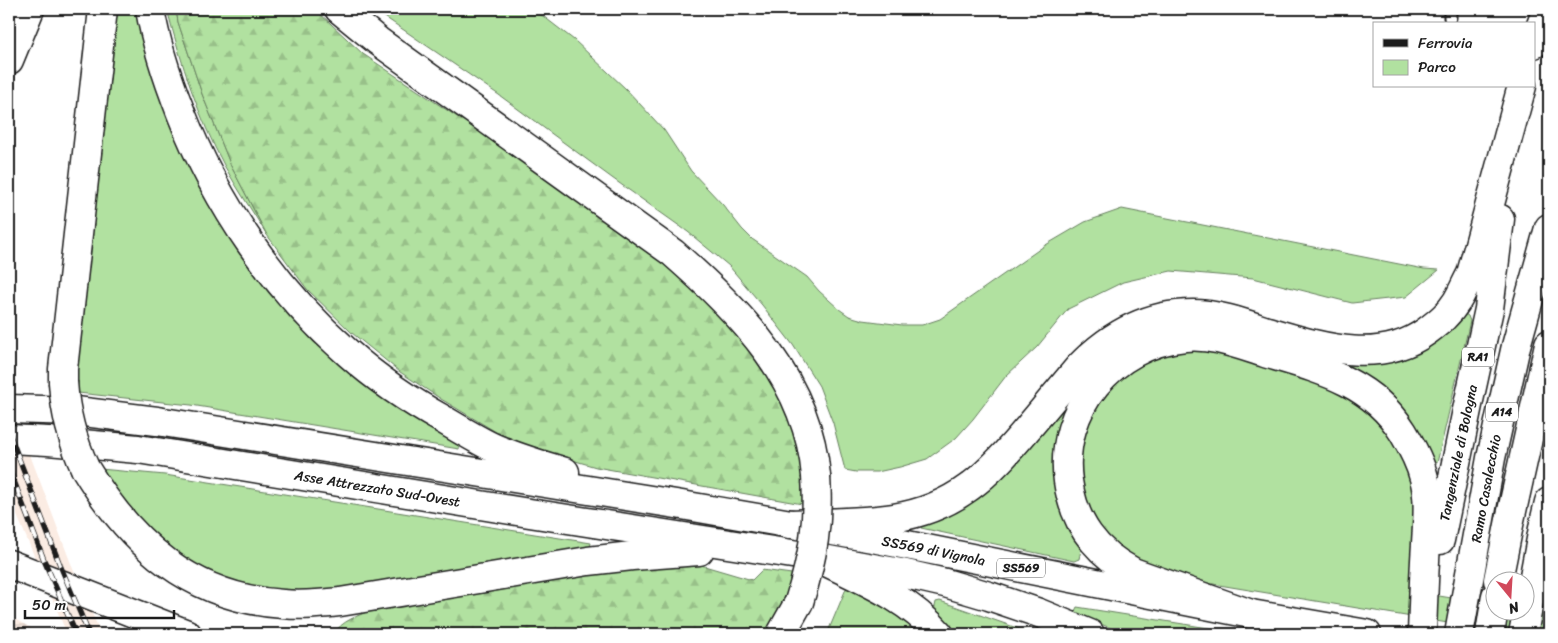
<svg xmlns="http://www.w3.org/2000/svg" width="1558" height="643" viewBox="0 0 1558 643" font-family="Sriracha,sans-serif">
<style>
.built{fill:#fbece3}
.industrial{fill:url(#industrial-grid)}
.green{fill:#b1e1a0;stroke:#667e5e}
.forest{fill:url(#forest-firs);stroke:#667e5e}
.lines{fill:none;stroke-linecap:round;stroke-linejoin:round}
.service-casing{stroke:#1c1c1c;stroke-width:15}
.trunk-casing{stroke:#1c1c1c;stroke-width:31}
.motorway-casing{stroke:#1c1c1c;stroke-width:31}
.service{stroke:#fff;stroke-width:11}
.trunk{stroke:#fff;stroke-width:28}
.motorway{stroke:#fff;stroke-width:28}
.rail-casing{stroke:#1c1c1c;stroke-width:5.5}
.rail{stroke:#fff;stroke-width:4;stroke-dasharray:11;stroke-linecap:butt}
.trunk-bridge-casing{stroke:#1c1c1c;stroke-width:31;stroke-linecap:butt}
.trunk-bridge{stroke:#fff;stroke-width:28}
.labels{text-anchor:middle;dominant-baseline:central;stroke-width:4;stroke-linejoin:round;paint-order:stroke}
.shield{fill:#fff;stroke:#606060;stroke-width:1}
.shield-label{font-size:12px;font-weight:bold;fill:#1c1c1c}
.street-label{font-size:14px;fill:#1c1c1c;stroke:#fff}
</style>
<defs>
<pattern id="industrial-grid" width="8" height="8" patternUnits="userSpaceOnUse" patternTransform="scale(1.25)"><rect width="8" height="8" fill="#fbece3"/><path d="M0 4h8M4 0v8" fill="none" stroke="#d7cac2"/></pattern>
<pattern id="forest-firs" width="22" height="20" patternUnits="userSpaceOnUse" patternTransform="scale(1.25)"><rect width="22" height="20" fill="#b1e1a0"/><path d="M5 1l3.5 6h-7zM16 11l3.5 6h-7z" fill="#98c089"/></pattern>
</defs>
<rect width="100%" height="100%" fill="#fff"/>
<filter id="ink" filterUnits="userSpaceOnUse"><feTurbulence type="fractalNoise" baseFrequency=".02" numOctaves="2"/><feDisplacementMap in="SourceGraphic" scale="10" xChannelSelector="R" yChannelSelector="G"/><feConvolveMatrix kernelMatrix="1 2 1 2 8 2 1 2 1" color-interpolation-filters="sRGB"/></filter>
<g filter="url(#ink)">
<polygon class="built" points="9,399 73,569 101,634 67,634 11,501 9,496"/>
<polygon class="industrial" points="9,616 42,634 9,634"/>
<g class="green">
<polygon points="113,9 137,9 176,136 380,394 421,423 460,445 459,449 191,405 78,393 76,361"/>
<path d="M167 9H176L178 22 202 94 231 166 267 235C253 212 238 190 225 167 198 117 181 63 167 9Z"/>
<polygon points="373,9 528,9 543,16 574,40 626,89 664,130 691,171 723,205 742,229 752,239 807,277 819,291 839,309 849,316 863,320 902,325 922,325 940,319 1044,246 1085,222 1122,209 1424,269 1439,270 1406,297 1352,303 1253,278 1171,271 1123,282 1068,309 1037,347 1006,376 973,419 956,438 927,459 900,467 877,472 856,472 845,470 833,423 819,386 793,345 762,305 729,266 688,232 612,178 499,95"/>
<polygon points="1465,314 1468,316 1470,321 1437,463 1431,463 1335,363"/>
<polygon points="1199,349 1217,352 1328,383 1382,421 1415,480 1419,542 1408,591 1495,605 1496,610 1526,610 1549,614 1549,634 1514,634 1171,577 1144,569 1096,528 1081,491 1081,438 1095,404 1121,376 1157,355 1177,351"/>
<polygon points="1086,375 1071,400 1079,544 1081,550 1079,559 1074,561 921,528 923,524"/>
<polygon points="100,469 165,475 591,543 589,551 317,596 224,583 150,538"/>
<polygon points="848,584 888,605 925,634 827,634"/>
<polygon points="940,601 1034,634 953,634 941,622 934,611 936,602"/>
<polygon points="1077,607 1246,634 1125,634 1074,613"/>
</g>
<g class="forest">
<polygon points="176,9 315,9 363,54 631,233 742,333 797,421 808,505 596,467 538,450 496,432 441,399 400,372 352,333 307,289 267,235 231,166 202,94 178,22"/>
<path d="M663 565H701L752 580 762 570 799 575 770 634H334C341 621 358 616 371 610L626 568Z"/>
</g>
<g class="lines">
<defs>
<polyline id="service" points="1450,9 1450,18"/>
<g id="trunk">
<path d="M150 9C156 45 168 80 181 113 217 205 274 288 348 353 377 379 410 401 444 420 459 429 474 438 490 446 514 457 539 464 565 472"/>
<path d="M339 9 378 41 673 253C742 314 808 380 816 476"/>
<polyline points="9,60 30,9"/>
<polyline points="63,382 63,369 103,9"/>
<path id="s1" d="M9 409 76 411 157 421 676 504 872 538 1251 614 1367 634"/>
<path id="s2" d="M9 439 48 441 138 449 523 512 818 558 901 573 945 583 989 596 1039 613 1090 634"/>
<path d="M85 468C131 544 191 598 283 604 303 606 321 604 340 602L588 561 632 556 699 551"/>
<polyline points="9,564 187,634"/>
<polyline points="781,634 799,602"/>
</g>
<g id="motorway">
<polyline points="1534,44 1547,9"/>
<path d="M790 524C824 522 859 523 893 518 957 508 988 475 1028 428 1045 408 1062 387 1079 367 1110 335 1148 314 1193 314 1218 314 1243 323 1267 331 1319 346 1378 367 1427 331 1439 322 1449 314 1457 301 1462 293 1466 283 1471 274L1522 86"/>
<path id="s3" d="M1440 540 1468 405 1489 309 1500 219"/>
<path d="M818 558C861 579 907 597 939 634"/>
<polyline points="1498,580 1510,520 1549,344"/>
<path d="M1251 614 1133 572C1095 552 1074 523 1068 481 1058 409 1113 344 1185 337 1212 334 1239 345 1265 353 1319 369 1371 381 1403 432 1412 447 1420 462 1424 478 1430 500 1427 522 1426 544 1424 574 1423 604 1422 634"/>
<path id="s4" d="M1459 634 1491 458 1516 346 1549 228"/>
<polyline points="1490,634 1496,596"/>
<polyline points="1523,634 1544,523 1549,502"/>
</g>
</defs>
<use href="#service" class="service-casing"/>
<use href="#trunk" class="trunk-casing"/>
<use href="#motorway" class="motorway-casing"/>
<use href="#service" class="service"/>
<use href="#trunk" class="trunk"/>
<use href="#motorway" class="motorway"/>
<defs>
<g id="rail">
<polyline points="9,433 60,565 89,634"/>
<polyline points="9,468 44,560 76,634"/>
</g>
</defs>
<use href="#rail" class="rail-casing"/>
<use href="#rail" class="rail"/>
<defs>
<g id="trunk-bridge">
<path d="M63 382C65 413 72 440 85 468"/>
<path d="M799 602C813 557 819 523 816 476"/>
</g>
</defs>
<use href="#trunk-bridge" class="trunk-bridge-casing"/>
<use href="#trunk-bridge" class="trunk-bridge"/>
</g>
</g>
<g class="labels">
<g class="shield">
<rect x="1462" y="347.5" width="32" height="19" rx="4"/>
<rect x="1486" y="402.5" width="32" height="19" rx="4"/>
<rect x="997" y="558.5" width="48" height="19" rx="4"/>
</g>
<g class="shield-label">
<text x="1478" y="357">RA1</text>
<text x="1502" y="412">A14</text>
<text x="1021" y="568">SS569</text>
</g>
<g class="street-label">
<text stroke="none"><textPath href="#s3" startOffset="89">Tangenziale di Bologna</textPath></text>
<text stroke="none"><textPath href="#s2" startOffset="372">Asse Attrezzato Sud-Ovest</textPath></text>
<text stroke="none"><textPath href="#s4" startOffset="148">Ramo Casalecchio</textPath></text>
<text stroke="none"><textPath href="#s1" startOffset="936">SS569 di Vignola</textPath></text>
</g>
</g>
<rect width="1558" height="643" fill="none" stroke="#fff" stroke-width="30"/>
<rect x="15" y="15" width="1528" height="613" fill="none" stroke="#1c1c1c" stroke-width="2" filter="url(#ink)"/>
<rect x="1373" y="22" width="162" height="65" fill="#ffffff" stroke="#a4a4a4"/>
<rect x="1383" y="39" width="25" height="8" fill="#1c1c1c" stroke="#a4a4a4"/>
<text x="1418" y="48" font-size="15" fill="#1c1c1c">Ferrovia</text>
<rect x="1383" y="60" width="25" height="15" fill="#b1e1a0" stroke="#a4a4a4"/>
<text x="1418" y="72" font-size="15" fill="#1c1c1c">Parco</text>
<g transform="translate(1510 596) rotate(162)"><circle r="24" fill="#ffffff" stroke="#a4a4a4"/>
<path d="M0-4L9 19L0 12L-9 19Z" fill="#d1495b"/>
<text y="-8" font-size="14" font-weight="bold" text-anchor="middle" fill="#1c1c1c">N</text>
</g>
<path d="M25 610v8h149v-8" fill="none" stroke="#1c1c1c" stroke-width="2.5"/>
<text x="32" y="610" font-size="15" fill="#1c1c1c" stroke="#ffffff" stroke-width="4" paint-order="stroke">50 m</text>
</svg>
